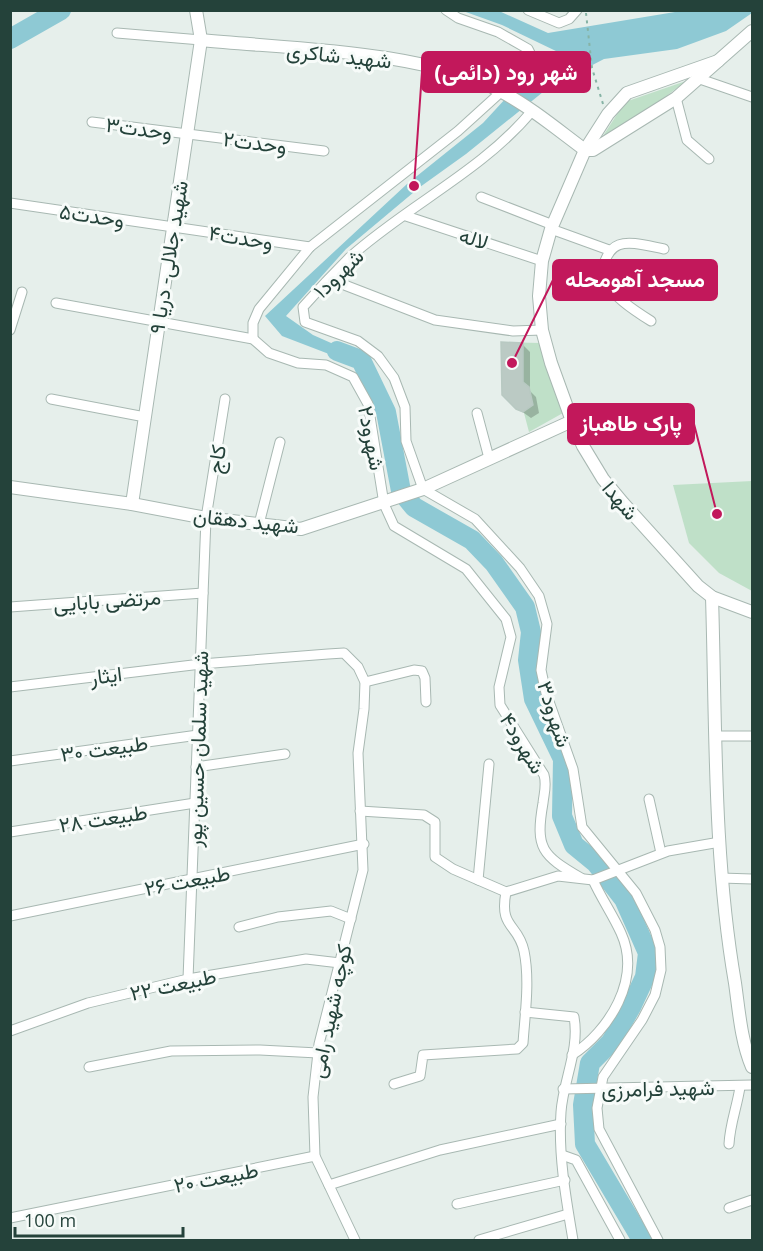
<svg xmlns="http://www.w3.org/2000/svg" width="763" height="1251" viewBox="0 0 763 1251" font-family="'Open Sans',Vazirmatn,sans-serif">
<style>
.green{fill:#bfe0c8}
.water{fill:#8ec9d4}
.shadow{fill:#0003}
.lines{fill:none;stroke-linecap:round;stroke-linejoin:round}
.river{stroke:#8ec9d4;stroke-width:20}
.building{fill:#bbcac4;stroke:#b8c9c2;stroke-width:1.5}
.minor-casing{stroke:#a8b8b2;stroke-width:11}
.tertiary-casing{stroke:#a8b8b2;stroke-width:14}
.path{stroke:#86b3a5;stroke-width:2;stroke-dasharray:3 4.5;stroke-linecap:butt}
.minor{stroke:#fff;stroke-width:9}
.tertiary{stroke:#fff;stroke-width:12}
.labels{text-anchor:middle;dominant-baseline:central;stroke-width:6;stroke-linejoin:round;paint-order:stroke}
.street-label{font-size:21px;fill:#24423a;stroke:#f7fbf9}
.leader{fill:none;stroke:#c2185b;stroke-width:2}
.callout-dot{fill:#c2185b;stroke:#f7fbf9;stroke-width:2}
.callout{fill:#c2185b;stroke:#c2185b;stroke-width:2}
.callout-label{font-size:22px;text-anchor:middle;font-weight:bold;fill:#fff}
</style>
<rect width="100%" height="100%" fill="#e6efeb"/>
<g class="green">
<polygon points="686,81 639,117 603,136 625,102"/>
<polygon points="501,342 541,343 563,413 529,432 524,413 516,409 502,395"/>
<polygon points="752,481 752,591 719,573 689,543 673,485"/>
</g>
<polygon class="water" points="463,11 499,11 548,33 681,11 752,11 752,13 726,31 677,49 604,59 548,88 466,154 420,187 346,249 286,316 313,335 365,358 355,364 282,336 265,316 407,184 483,123 532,70 558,52 502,25"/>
<polygon class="shadow" points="522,344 530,352 530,391 536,397 539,413 531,418 517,408"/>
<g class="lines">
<g class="river">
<polyline points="10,39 61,10"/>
<polyline points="337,351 361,360 386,412 401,491 414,507 472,540 494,563 525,607 531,632 528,660 534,699 563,759 562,816 574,845 596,863 624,899 648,953 645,977 631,1007 611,1042 590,1063 583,1105 585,1144 642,1240"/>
</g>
</g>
<polygon class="building" points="501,342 523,343 523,382 529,387 533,405 523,412 516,409 502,395"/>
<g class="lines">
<defs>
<g id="minor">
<polyline points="528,10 559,23 569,19 577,10"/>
<polyline points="117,33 201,40"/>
<polyline points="697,78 752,97"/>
<polyline points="676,98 687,140 709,159"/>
<path d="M532 111C482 171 408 205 350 257 334 273 318 290 303 307L305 322 358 341 378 356 394 378 405 407 406 441 423 489 475 519 520 568 539 596 547 624 541 670 546 693 573 769 582 827 636 893 655 930 660 947 661 970 655 995 642 1020 603 1077 597 1108 599 1129 658 1240"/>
<polyline points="92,122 324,151"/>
<polyline points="481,197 553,225"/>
<polyline points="10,203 310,247"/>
<polyline points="406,216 542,261"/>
<polyline points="551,229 609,250"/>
<polyline points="329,279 435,320 513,331 542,330"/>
<path d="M56 303 253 339 269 353 298 363 326 365 353 377 368 404 384 504 394 526 466 569 506 619 511 637 499 687 500 705 544 775C547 785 544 793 543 803 535 849 542 855 581 878"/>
<path d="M651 321C630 308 615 297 601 278 607 233 629 242 664 249"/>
<polyline points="10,330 22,292"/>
<polyline points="253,339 253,323 259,309 310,247 458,131 501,92 529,61 530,53 528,49 498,32 458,18 446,10"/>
<polyline points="51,399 145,417"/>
<polyline points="477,413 489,458"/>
<polyline points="259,524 280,442"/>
<polyline points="10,607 203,593"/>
<polyline points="365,682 414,670 422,671 425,678 426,702"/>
<polyline points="10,687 201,664 328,654 344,653 358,667 365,682 364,709 358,753 363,870 319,1044 313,1097 315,1156 355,1240"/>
<polyline points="717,736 752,736"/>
<polyline points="10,761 198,735"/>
<polyline points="196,767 285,754"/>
<polyline points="649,799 661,853"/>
<polyline points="360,811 424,815 435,822 435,857 453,869 506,892 558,876 593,880 668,851 720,842"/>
<polyline points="10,832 195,803"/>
<polyline points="721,878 752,879"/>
<polyline points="478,880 489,764"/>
<polyline points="10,916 364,844"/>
<polyline points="239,927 278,917 331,911 351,919"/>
<polyline points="188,979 206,518 225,399"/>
<path d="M525 1012 574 1017C580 1049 563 1081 561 1112 558 1154 566 1199 573 1240"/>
<polyline points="10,1031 88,1003 188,979 306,959 340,963"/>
<path d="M572 1055C609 1031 642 979 621 933 613 915 601 898 593 880"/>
<polyline points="89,1067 171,1051 260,1050 318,1053"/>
<path d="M394 1084 420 1076 423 1055 517 1049 523 1043C525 1014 530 980 524 951 518 923 499 929 506 892"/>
<polyline points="563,1089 752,1085"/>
<path d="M729 1144C730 1124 737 1107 740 1087"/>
<polyline points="562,1155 576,1160 620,1240"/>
<polyline points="329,1185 440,1150 561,1124"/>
<polyline points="457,1204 565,1180"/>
<polyline points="729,1208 752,1200"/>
<polyline points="10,1218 315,1156"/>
<polyline points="479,1240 568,1214"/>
</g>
<g id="tertiary">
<path d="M201 40C290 49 424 50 502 92 532 108 558 130 585 150H593L676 98 752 31"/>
<polyline points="718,61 627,93 608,114 585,150 551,229 542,261 539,296 542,330 551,363 572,421 583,446 603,479 623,503 698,586 712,597 752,612"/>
<polyline points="10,487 132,504 206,518 301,529 423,489 572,421"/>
<polyline points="132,504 201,40 196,10"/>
<path d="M712 597C716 725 713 856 735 983 739 1011 741 1041 752 1067"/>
</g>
</defs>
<use href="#minor" class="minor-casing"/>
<use href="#tertiary" class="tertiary-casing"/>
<polyline class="path" points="586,13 592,68 603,104"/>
<use href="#minor" class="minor"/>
<use href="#tertiary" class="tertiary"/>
</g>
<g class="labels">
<g class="street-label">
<text transform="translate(339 55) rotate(6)">شهید شاکری</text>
<text transform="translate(139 128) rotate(7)">وحدت۳</text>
<text transform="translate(255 142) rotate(7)">وحدت۲</text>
<text transform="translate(92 215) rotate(8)">وحدت۵</text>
<text transform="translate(241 237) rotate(9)">وحدت۴</text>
<text transform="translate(474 238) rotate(18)">لاله</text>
<text transform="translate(168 257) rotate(-81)">شهید جلالی- دریا ۹</text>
<text transform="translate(338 273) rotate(-44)">شهرود۱</text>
<text transform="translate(372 438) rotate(79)">شهرود۲</text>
<text transform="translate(216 459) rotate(-81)">کاج</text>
<text transform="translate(621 500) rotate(50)">شهدا</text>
<text transform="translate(246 520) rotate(6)">شهید دهقان</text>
<text transform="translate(107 600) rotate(-4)">مرتضی بابایی</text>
<text transform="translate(106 675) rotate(-7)">ایثار</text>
<text transform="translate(555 714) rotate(72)">شهرود۳</text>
<text transform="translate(523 743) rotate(59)">شهرود۴</text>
<text transform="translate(104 748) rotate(-8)">طبیعت ۳۰</text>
<text transform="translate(197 749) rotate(-88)">شهید سلمان حسین پور</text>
<text transform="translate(103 818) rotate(-9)">طبیعت ۲۸</text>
<text transform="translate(187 880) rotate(-11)">طبیعت ۲۶</text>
<text transform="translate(173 984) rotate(-12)">طبیعت ۲۲</text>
<text transform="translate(330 1011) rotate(-78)">کوچه شهید رامی</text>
<text transform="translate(658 1088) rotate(-1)">شهید فرامرزی</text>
<text transform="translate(216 1177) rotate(-11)">طبیعت ۲۰</text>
</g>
</g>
<path class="leader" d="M414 186L422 72M512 363L553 280M717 514L694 424"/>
<g class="callout-dot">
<circle cx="414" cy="186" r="6"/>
<circle cx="512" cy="363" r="6"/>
<circle cx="717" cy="514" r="6"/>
</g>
<g class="callout">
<rect x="422" y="52" width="168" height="40" rx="6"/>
<rect x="553" y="260" width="164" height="40" rx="6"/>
<rect x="568" y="404" width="126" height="40" rx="6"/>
</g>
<g class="callout-label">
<text x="506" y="80">شهر رود (دائمی)</text>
<text x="635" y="287">مسجد آهومحله</text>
<text x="631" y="431">پارک طاهباز</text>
</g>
<rect width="763" height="1251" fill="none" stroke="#24423a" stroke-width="24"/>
<path d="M15 1227v9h168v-9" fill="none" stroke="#24423a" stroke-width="3"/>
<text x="24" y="1227" font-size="18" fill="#24423a" stroke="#f7fbf9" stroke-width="4.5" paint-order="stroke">100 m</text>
</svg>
